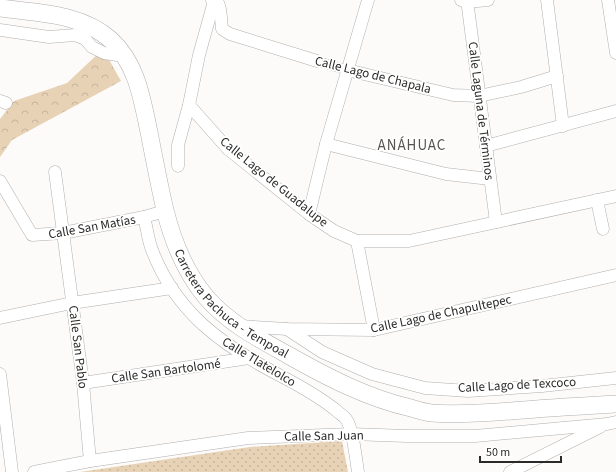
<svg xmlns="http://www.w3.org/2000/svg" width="616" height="472" viewBox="0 0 616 472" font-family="'Source Sans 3',sans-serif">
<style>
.grass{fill:url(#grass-dots)}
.forest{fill:url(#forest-crowns)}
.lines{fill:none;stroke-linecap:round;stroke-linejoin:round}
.pedestrian-casing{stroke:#b1afad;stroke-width:10}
.minor-casing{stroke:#b1afad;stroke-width:13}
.secondary-casing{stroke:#b1afad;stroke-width:18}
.pedestrian{stroke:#fff;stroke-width:9}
.minor{stroke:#fff;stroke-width:12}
.secondary{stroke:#fff;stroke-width:17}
.labels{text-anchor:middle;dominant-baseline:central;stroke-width:3.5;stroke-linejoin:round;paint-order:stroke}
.street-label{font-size:13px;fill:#2a2a29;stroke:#fff}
.quarter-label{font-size:15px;letter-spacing:1px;fill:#565452;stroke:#fff}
</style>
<defs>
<pattern id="grass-dots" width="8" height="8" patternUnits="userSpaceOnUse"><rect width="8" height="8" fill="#e7d2b5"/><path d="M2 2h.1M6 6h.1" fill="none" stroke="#c6b49c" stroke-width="1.8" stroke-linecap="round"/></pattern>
<pattern id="forest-crowns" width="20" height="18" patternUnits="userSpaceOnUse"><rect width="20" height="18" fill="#e7d2b5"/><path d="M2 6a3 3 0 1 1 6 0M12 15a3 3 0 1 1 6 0" fill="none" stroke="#c6b49c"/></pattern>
</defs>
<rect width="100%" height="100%" fill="#fdfbf9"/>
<polygon class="grass" points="342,441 348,472 80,472 250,447"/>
<polygon class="forest" points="103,49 121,81 12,140 0,157 0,119 14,101 67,83"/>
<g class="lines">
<defs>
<polyline id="pedestrian" points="317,61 347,70"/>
<g id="minor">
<path d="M216 0C221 4 221 21 222 29L230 34 317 61"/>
<polyline points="461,0 467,2 488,0"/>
<polyline points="467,0 496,222"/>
<polyline points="547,0 563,126"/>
<polyline points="608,0 616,53"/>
<polyline points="0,30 49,37 75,35 85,39 92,47 104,53 124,56"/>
<polyline points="347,70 453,95 479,96 521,87 557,76"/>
<polyline points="0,101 6,103"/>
<polyline points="189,105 228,149 309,214 334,231 357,241 409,241 616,196"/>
<polyline points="326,144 446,174 490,179"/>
<polyline points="486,146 616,111"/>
<polyline points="178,166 178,145 189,105 199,55 213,5 212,0"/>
<polyline points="55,172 83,383 90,461"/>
<polyline points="0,181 32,235 63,233 144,217 165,211"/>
<polyline points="597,200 603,229"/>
<polyline points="309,214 326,144 368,0"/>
<path d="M144 217C147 228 148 240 152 250 176 313 223 346 281 376 300 386 320 397 337 411 340 414 344 416 346 419 353 428 356 460 358 472"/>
<polyline points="357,241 374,330"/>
<polyline points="0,318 72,303 172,288"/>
<polyline points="240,326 287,329 374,330 616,275"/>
<polyline points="287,329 322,352 372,374 425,388 468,391 542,386 616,378"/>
<polyline points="0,374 12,472"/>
<polyline points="83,383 249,358"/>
<polyline points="34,472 90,461 248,438 351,434 407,436 475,436 607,424 616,422"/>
<polyline points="510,472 600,427"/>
</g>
<g id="secondary">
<path id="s1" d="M0 8C38 13 81 13 111 40 137 64 142 99 149 132 154 158 159 184 165 210 173 242 185 272 206 297 227 322 259 339 288 355 327 377 367 398 411 408 417 410 424 412 431 413 457 415 485 413 511 411 546 408 581 406 616 404"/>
</g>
</defs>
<use href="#pedestrian" class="pedestrian-casing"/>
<use href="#minor" class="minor-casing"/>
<use href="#secondary" class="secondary-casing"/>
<use href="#pedestrian" class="pedestrian"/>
<use href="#minor" class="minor"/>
<use href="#secondary" class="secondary"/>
</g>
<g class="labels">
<g class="street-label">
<text transform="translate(373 75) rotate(14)">Calle Lago de Chapala</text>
<text transform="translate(481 111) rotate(83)">Calle Laguna de Términos</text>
<text transform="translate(274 182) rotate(39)">Calle Lago de Guadalupe</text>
<text transform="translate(92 227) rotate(-10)">Calle San Matías</text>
<text stroke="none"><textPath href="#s1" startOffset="418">Carretera Pachuca - Tempoal</textPath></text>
<text transform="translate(441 314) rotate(-12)">Calle Lago de Chapultepec</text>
<text transform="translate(78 347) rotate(83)">Calle San Pablo</text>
<text transform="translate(259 362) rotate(31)">Calle Tlatelolco</text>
<text transform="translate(166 371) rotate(-8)">Calle San Bartolomé</text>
<text transform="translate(517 385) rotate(-3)">Calle Lago de Texcoco</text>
<text transform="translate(324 436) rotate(-1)">Calle San Juan</text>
</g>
<g class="quarter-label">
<text x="412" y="145">ANÁHUAC</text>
</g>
</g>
<path d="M480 456v6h81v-6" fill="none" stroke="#2a2a29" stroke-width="2"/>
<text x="486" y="456" font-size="12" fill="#2a2a29" stroke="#ffffff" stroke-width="3" paint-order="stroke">50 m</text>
</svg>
